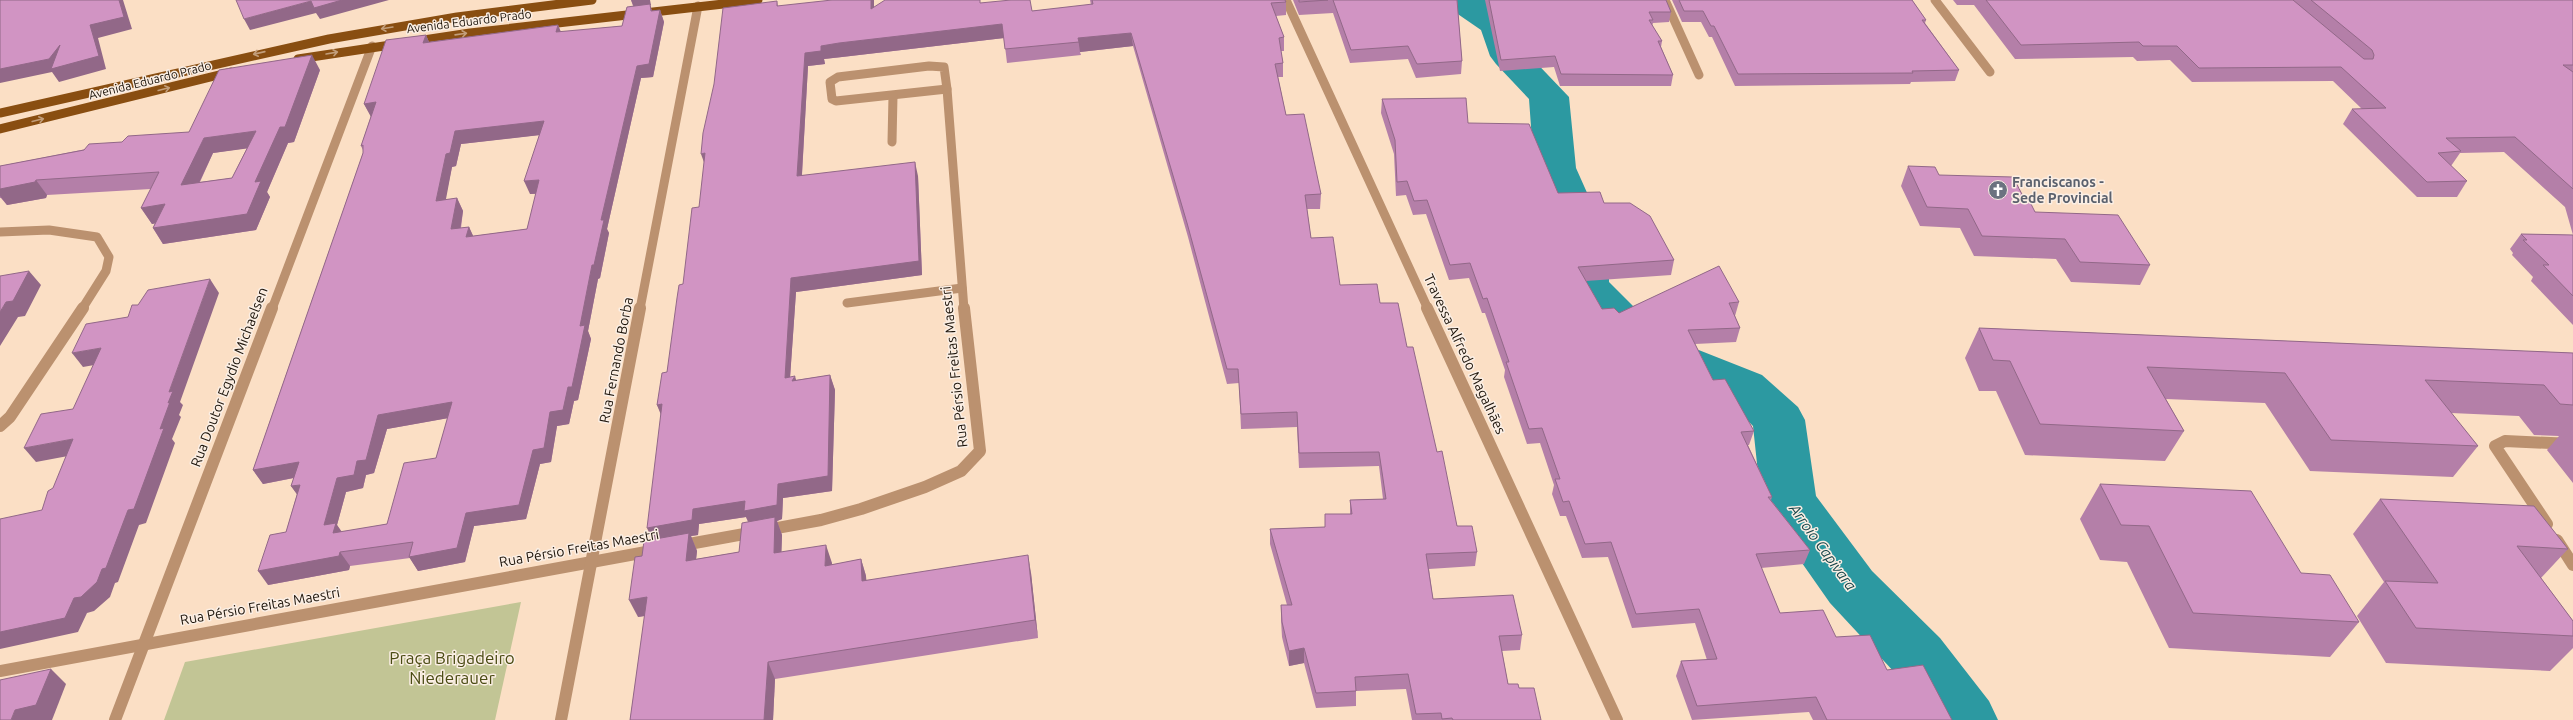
<svg xmlns="http://www.w3.org/2000/svg" width="2573" height="720" viewBox="0 0 2573 720" font-family="Ubuntu,sans-serif">
<style>
.green{fill:#c2c595}
.lines{fill:none;stroke-linecap:round;stroke-linejoin:round}
.river{fill:#2c99a1;fill-rule:evenodd}
.service{stroke:#bb916f;stroke-width:12}
.minor-far1{stroke:#bb916f;stroke-width:9}
.minor{stroke:#bb916f;stroke-width:12}
.primary{stroke:#894e11;stroke-width:9}
.wall{fill:#b47fa8;fill-rule:evenodd}
.shaded-wall{fill:#926888}
.building{fill:#d194c3;stroke:#926888;fill-rule:evenodd}
.oneway{stroke:#c29e7b}
.labels{text-anchor:middle;dominant-baseline:central;stroke-width:3;stroke-linejoin:round;paint-order:stroke}
.far-street-label{font-size:12px;fill:#1c1309;stroke:#fbefe5}
.worship-label{font-size:14px;font-weight:bold;fill:#5b616d;stroke:#fbefe5;text-anchor:start}
.street-label{font-size:14px;fill:#1c1309;stroke:#fbefe5}
.water-label{font-size:15px;font-style:italic;fill:#18464a;stroke:#fbefe5}
.near-park-label{font-size:17px;fill:#4a4b13;stroke:#fbefe5}
</style>
<rect width="100%" height="100%" fill="#fbdfc5"/>
<polygon class="green" points="521,602 495,720 164,720 185,662"/>
<g class="lines">
<polygon class="river" points="1444,0 1486,0 1510,17 1526,52 1569,97 1576,168 1609,242 1609,282 1633,306 1686,345 1762,375 1798,407 1805,420 1816,496 1872,571 1940,638 1989,701 1998,720 1929,720 1896,674 1830,603 1769,516 1761,501 1753,426 1726,399 1650,369 1599,328 1562,285 1563,242 1534,168 1529,99 1496,64 1490,56 1481,30 1449,8"/>
<g class="service">
<polyline points="2547,524 2495,446 2505,441 2573,444"/>
<polyline points="2557,540 2573,565"/>
</g>
<g class="minor-far1">
<polyline points="1286,0 1428,309"/>
<polyline points="1665,0 1699,75"/>
<polyline points="1935,0 1990,72"/>
<polygon points="929,66 944,67 947,89 836,101 832,99 830,82 838,77"/>
<polyline points="947,89 964,309"/>
<polyline points="892,142 893,96"/>
<polyline points="0,232 49,230 97,237 109,257 106,271 82,309"/>
<polyline points="847,303 962,288"/>
<polyline points="272,309 372,46"/>
<polyline points="640,309 698,6"/>
</g>
<g class="minor">
<polyline points="1427,308 1617,720"/>
<polyline points="0,426 10,417 83,308"/>
<polyline points="678,546 821,520 861,509 925,487 961,471 980,451 964,308"/>
<polyline points="0,671 657,550"/>
<polyline points="115,720 272,308"/>
<polyline points="561,720 640,308"/>
</g>
<g class="primary">
<polyline points="298,59 470,33 758,0"/>
<polyline points="0,113 329,39 457,17 592,0"/>
<polyline points="0,129 231,72"/>
</g>
</g>
<g class="wall">
<path d="M631 0 651 5H650L652 11 660 10 664 22 653 77 641 78 607 229 609 233 600 278 598 279 588 331 591 339 578 400 574 401 569 424 557 426 551 462 540 464 526 519 474 526 465 562 418 571 410 558 350 566 349 570 268 585 286 532 297 494 291 486 294 478 263 484 253 470 363 153V150L361 146 371 116 364 104 426 35 429 42 558 25 561 32 622 26 633 6ZM539 135 530 194H536L527 229 473 236 469 227 461 228 463 211 457 198 445 200 452 167 456 166 461 144ZM448 418 436 458 387 524 342 532 337 525 346 492 363 488 366 475 374 473 387 429Z"/>
<path d="M874 0V8L980 3 1032 11 1091 5 1090 0H1285L1286 2V15L1276 16 1284 37V51H1281L1283 63V77H1278L1286 115 1321 194 1320 209H1307L1311 238 1340 285 1380 303 1407 347 1437 452 1457 526 1477 552 1475 566 1429 569 1433 599 1522 635 1520 650 1502 651 1508 684 1519 688 1541 720H1412L1406 689 1356 691V706L1316 708 1304 663 1289 666 1282 637 1281 620V605H1287L1270 544V529L1325 527V514H1350V500L1383 499 1379 466 1299 468 1297 427 1241 429 1239 383 1227 384 1188 237 1133 46 1080 52 1081 55 1007 63 1004 38 842 57 824 59 825 64 808 66 802 175 918 176 922 275 796 292 790 377 796 380 830 375 835 390 832 491 783 498 782 519 777 521 782 535 781 552 832 563V565L861 559 866 576V580L1031 573 1038 638 775 679 773 720H630L645 616 638 617 642 556 652 539 661 413 657 405 667 372 699 207 777 1 778 6ZM746 517 748 522 739 552 696 559 697 551 691 536 698 535 699 524Z"/>
<polygon points="1293,0 1457,0 1462,61 1461,74 1416,78 1408,59 1350,63 1333,13 1299,15"/>
<polygon points="1485,0 1666,0 1671,12 1669,22 1653,23 1652,26 1662,41 1661,47 1673,75 1671,86 1560,86 1554,67 1500,71"/>
<polygon points="1672,0 1912,0 1926,20 1925,23 1959,70 1955,81 1911,82 1910,84 1735,86 1712,37 1709,37 1701,22 1682,22"/>
<polygon points="1953,0 2573,0 2573,235 2565,207 2504,152 2460,153 2451,166 2467,181 2457,197 2417,197 2343,124 2352,109 2362,109 2333,81 2192,82 2170,60 2137,61 2133,57 2015,59 1974,5 1957,5"/>
<path d="M320 70 294 142 288 143 267 192 270 197 256 230 163 244 153 228 155 223 152 224 141 208 151 189 47 195 46 198 7 205 1 198H0V166L122 142 189 132ZM247 148 232 178 200 182 213 153Z"/>
<polygon points="1382,99 1468,123 1558,193 1604,203 1674,260 1671,275 1586,281 1602,309 1619,313 1739,302 1735,316 1740,328 1736,342 1695,344 1713,380 1754,431 1749,445 1748,445 1772,497 1771,500 1810,550 1804,564 1761,568 1780,613 1836,637 1887,670 1952,720 1813,720 1809,712 1692,720 1676,676 1681,661 1707,660 1695,623 1632,628 1608,557 1582,558 1566,516 1560,516 1552,494 1554,485 1540,443 1527,444 1504,377 1505,370 1485,313 1482,313 1469,278 1449,280 1426,214 1413,215 1406,195 1396,196 1394,154 1381,113"/>
<polygon points="1908,166 1939,175 2025,200 2035,212 2150,265 2140,285 2071,282 2056,259 1974,256 1960,228 1920,226 1901,186"/>
<polygon points="2521,234 2573,235 2573,325 2531,281 2533,277 2512,255 2513,253 2510,249"/>
<polygon points="1979,328 2573,353 2573,483 2547,450 2559,436 2534,435 2519,416 2451,413 2478,446 2453,477 2310,471 2265,403 2166,399 2184,431 2165,461 2025,455 1996,391 1979,391 1965,358"/>
<polygon points="2100,484 2301,573 2359,622 2330,657 2169,648 2127,562 2100,560 2080,519"/>
<polygon points="2380,499 2568,549 2541,578 2573,621 2573,648 2550,671 2386,663 2357,616 2384,582 2353,534"/>
</g>
<g class="shaded-wall">
<polygon points="119,0 123,0 132,29 98,38 106,69 59,82 52,72 0,83 0,69 90,25"/>
<polygon points="342,0 389,0 320,19 316,13 250,30 244,19 311,1"/>
<polygon points="631,0 650,0 651,5 650,5 654,17 634,7"/>
<polygon points="871,0 874,0 874,22 871,9"/>
<polygon points="660,10 664,22 653,77 641,78 607,229 609,233 600,278 598,279 588,331 591,339 578,400 574,401 569,424 557,426 551,462 540,464 526,519 474,526 465,562 418,571 409,557 466,513 533,450 550,412 580,326 601,220 637,66"/>
<polygon points="1002,24 1004,38 842,57 824,59 825,64 808,66 801,190 797,176 805,53 821,46 839,43"/>
<polygon points="558,25 563,38 556,32"/>
<polygon points="1131,33 1133,46 1080,52 1078,38"/>
<polygon points="426,35 431,47 423,43"/>
<polygon points="312,55 320,70 294,142 288,143 267,192 270,197 256,230 163,244 153,228 255,182"/>
<polygon points="376,102 382,115 371,117 364,104"/>
<polygon points="544,121 549,134 461,144 456,166 452,167 443,215 436,201 446,154 455,131"/>
<polygon points="256,131 265,146 213,153 191,200 181,185 204,138"/>
<polygon points="705,153 706,168 701,154"/>
<polygon points="915,162 918,176 922,275 796,292 789,393 785,378 791,278"/>
<polygon points="36,180 47,195 46,198 7,205 0,196 0,189"/>
<polygon points="539,180 545,193 530,194 524,181"/>
<polygon points="457,198 463,211 458,243 451,229"/>
<polygon points="165,204 176,220 152,224 141,208"/>
<polygon points="469,227 475,240 466,237"/>
<polygon points="29,271 41,285 25,316 18,317 0,346 0,312 6,302"/>
<polygon points="210,279 219,293 180,402 183,405 179,415 181,417 172,439 175,443 146,523 139,525 118,582 115,583 110,597 94,611 87,613 78,632 0,649 0,632 74,598 102,569 128,510 160,429 168,403 169,392"/>
<polygon points="101,348 111,362 83,367 72,353"/>
<polygon points="830,375 835,390 832,491 783,498 782,519 777,521 782,535 781,571 750,525 746,517 699,524 698,535 691,536 697,551 694,579 686,561 654,543 647,528 693,509 778,484"/>
<polygon points="795,376 799,391 792,381"/>
<polygon points="452,402 460,416 387,429 374,473 366,475 363,488 346,492 337,525 345,537 342,547 324,525 337,478 357,461 378,415"/>
<polygon points="662,404 663,420 657,405"/>
<polygon points="73,439 84,453 36,462 24,448"/>
<polygon points="299,462 308,475 263,484 253,470"/>
<polygon points="300,485 301,500 291,486"/>
<polygon points="826,545 832,563 831,584 825,566"/>
<polygon points="340,552 350,566 349,570 268,585 258,571"/>
<polygon points="1028,555 1031,573 1038,638 1035,620"/>
<polygon points="861,559 866,576 868,598 862,581"/>
<polygon points="647,597 656,614 638,617 629,600"/>
<polygon points="1304,648 1304,663 1289,666 1289,651"/>
<polygon points="768,662 775,679 773,720 764,720"/>
<polygon points="51,669 66,684 52,720 11,720 15,710"/>
</g>
<g class="building">
<polygon points="0,0 119,0 124,17 90,25 99,56 51,69 60,45 49,59 0,69"/>
<polygon points="236,0 342,0 314,8 311,1 244,19"/>
<polygon points="832,0 871,0 871,9 885,0 980,0 980,3 1011,0 1030,0 1032,11 1093,4 1092,0 1285,0 1286,2 1271,3 1284,37 1279,38 1283,63 1275,64 1286,115 1304,114 1321,194 1305,195 1311,238 1333,237 1340,285 1377,284 1380,303 1398,303 1407,347 1413,347 1437,452 1442,451 1457,526 1472,526 1477,552 1426,554 1433,599 1513,595 1522,635 1499,636 1508,684 1518,684 1519,688 1534,688 1541,720 1453,720 1452,718 1442,719 1441,713 1416,714 1408,674 1355,677 1356,691 1316,693 1304,648 1289,651 1282,622 1281,605 1292,605 1270,529 1325,527 1325,514 1352,514 1350,500 1386,499 1379,452 1299,453 1297,412 1241,414 1238,369 1227,369 1187,223 1131,33 1078,38 1079,42 1005,49 1002,24 839,43 821,46 821,51 805,53 797,176 915,162 919,261 791,278 785,378 795,376 792,381 830,375 828,476 778,484 777,505 744,511 745,501 693,509 692,520 647,528 662,404 657,405 662,373 667,372 677,298 679,285 683,284 692,208 699,207 705,153 701,154 703,133 714,84 723,8 777,1 777,6"/>
<polygon points="1299,0 1328,0 1299,2"/>
<polygon points="1333,0 1457,0 1462,61 1417,64 1408,46 1351,50"/>
<polygon points="1489,0 1666,0 1671,12 1649,12 1653,20 1649,20 1662,41 1658,41 1673,75 1561,74 1555,56 1501,60"/>
<polygon points="1679,0 1912,0 1926,20 1922,20 1959,70 1912,71 1913,73 1738,74 1714,26 1711,26 1703,11 1684,11"/>
<polygon points="1986,0 2293,0 2364,59 2373,59 2374,55 2372,50 2311,0 2573,0 2573,65 2563,65 2573,72 2573,189 2515,137 2446,138 2461,151 2438,153 2467,181 2427,182 2352,109 2386,108 2341,67 2199,68 2177,46 2143,46 2139,42 2021,45"/>
<path d="M650 4 651 11 660 10 649 64 637 66 601 220H604L594 265H592L580 326 585 325 572 387H568L563 410 550 412 544 448 533 450 519 505 466 513 457 548 409 557 413 542 340 552 339 556 258 571 270 535 286 532 300 485 291 486 299 462 253 470 363 153V145L361 146 376 102 364 104 386 40 426 35 423 43 558 25 556 32 622 26 627 7ZM544 121 524 181 539 180 527 229 466 237 469 227 451 229 457 198 436 201 446 154 450 153 455 131ZM452 402 436 458 404 463 387 524 333 533 336 523 324 525 337 478 354 475 357 461 366 460 378 415Z"/>
<path d="M312 55 285 127H280L255 182 261 181 247 214 153 228 165 204 141 208 159 172 36 180 35 182 0 189V166L84 150 89 144 122 142 128 136 189 132 219 70ZM256 131 232 178 181 185 204 138Z"/>
<polygon points="1466,98 1468,123 1529,124 1558,193 1600,192 1604,203 1630,203 1650,216 1674,260 1578,267 1602,309 1614,308 1619,313 1719,266 1739,302 1729,303 1740,328 1688,330 1713,380 1725,379 1754,431 1741,432 1772,497 1768,497 1810,550 1756,554 1780,613 1823,610 1836,637 1870,635 1887,670 1923,665 1952,720 1827,720 1816,697 1697,706 1681,661 1717,659 1699,609 1636,614 1611,542 1585,544 1569,501 1563,502 1555,479 1560,479 1542,428 1529,429 1506,362 1509,362 1487,298 1483,299 1470,263 1450,265 1427,200 1414,201 1407,181 1397,182 1395,140 1382,99"/>
<polygon points="1908,166 1935,167 1939,175 2013,177 2025,200 2029,200 2035,212 2118,215 2150,265 2080,262 2065,239 1982,236 1968,209 1927,207"/>
<polygon points="2521,234 2573,235 2573,296 2543,265 2549,265 2523,240 2527,240"/>
<polygon points="29,271 13,301 6,302 0,312 0,276"/>
<polygon points="210,279 169,392 173,391 168,403 170,402 160,429 164,428 134,509 128,510 106,568 102,569 97,582 81,597 74,598 65,618 0,632 0,519 42,510 48,491 53,488 73,439 24,448 41,414 73,409 101,348 72,353 86,324 128,317 132,305 138,305 148,290"/>
<polygon points="1979,328 2573,353 2573,405 2560,404 2544,385 2425,380 2478,446 2331,440 2285,373 2147,367 2184,431 2040,424 2010,361 1993,360"/>
<polygon points="2100,484 2251,491 2301,573 2330,575 2359,622 2193,613 2149,526 2121,525"/>
<polygon points="2380,499 2534,506 2568,549 2517,546 2573,621 2573,636 2416,628 2385,581 2438,583"/>
<polygon points="775,517 774,553 826,545 825,566 861,559 862,581 1028,555 1035,620 768,662 764,720 630,720 647,597 629,600 635,557 642,556 644,541 689,533 686,561 739,552 742,523"/>
<polygon points="51,669 36,705 15,710 11,720 0,720 0,680"/>
</g>
<defs><path id="oneway-shaft" d="M-6 0H5M1.5-3L5.5 0L1.5 3" fill="none" stroke-width="1.6" stroke-linecap="round" stroke-linejoin="round"/></defs>
<g class="oneway">
<use href="#oneway-shaft" transform="translate(387 28) rotate(171)"/>
<use href="#oneway-shaft" transform="translate(461 34) rotate(-8)"/>
<use href="#oneway-shaft" transform="translate(259 53) rotate(167)"/>
<use href="#oneway-shaft" transform="translate(332 53) rotate(-10)"/>
<use href="#oneway-shaft" transform="translate(164 89) rotate(-14)"/>
<use href="#oneway-shaft" transform="translate(38 120) rotate(-14)"/>
</g>
<defs>
<symbol id="church-disc" viewBox="-11 -11 22 22"><circle r="9.5" fill="#6b7280" stroke="#fbefe5"/><path d="M-1.2-6h2.4v3.5h3.3v2.4h-3.3V6h-2.4V-.1h-3.3v-2.4h3.3Z" fill="#fff"/></symbol>
</defs>
<g fill-rule="evenodd">
<use href="#church-disc" x="1987" y="179" width="22" height="22"/>
</g>
<g class="labels">
<g class="far-street-label">
<text transform="translate(469 21) rotate(-7)">Avenida Eduardo Prado</text>
<text transform="translate(150 80) rotate(-14)">Avenida Eduardo Prado</text>
</g>
<g class="worship-label">
<text x="2012" y="182">Franciscanos -<tspan x="2012" dy="16">Sede Provincial</tspan></text>
</g>
<g class="street-label">
<text transform="translate(1465 354) rotate(65)">Travessa Alfredo Magalhães</text>
<text transform="translate(616 360) rotate(-79)">Rua Fernando Borba</text>
<text transform="translate(954 367) rotate(-96)">Rua Pérsio Freitas Maestri</text>
<text transform="translate(229 377) rotate(-69)">Rua Doutor Egydio Michaelsen</text>
<text transform="translate(579 548) rotate(-10)">Rua Pérsio Freitas Maestri</text>
<text transform="translate(260 606) rotate(-10)">Rua Pérsio Freitas Maestri</text>
</g>
<g class="water-label">
<text transform="translate(1823 547) rotate(54)">Arroio Capivara</text>
</g>
<g class="near-park-label">
<text x="452" y="657">Praça Brigadeiro<tspan x="452" dy="20">Niederauer</tspan></text>
</g>
</g>
</svg>
